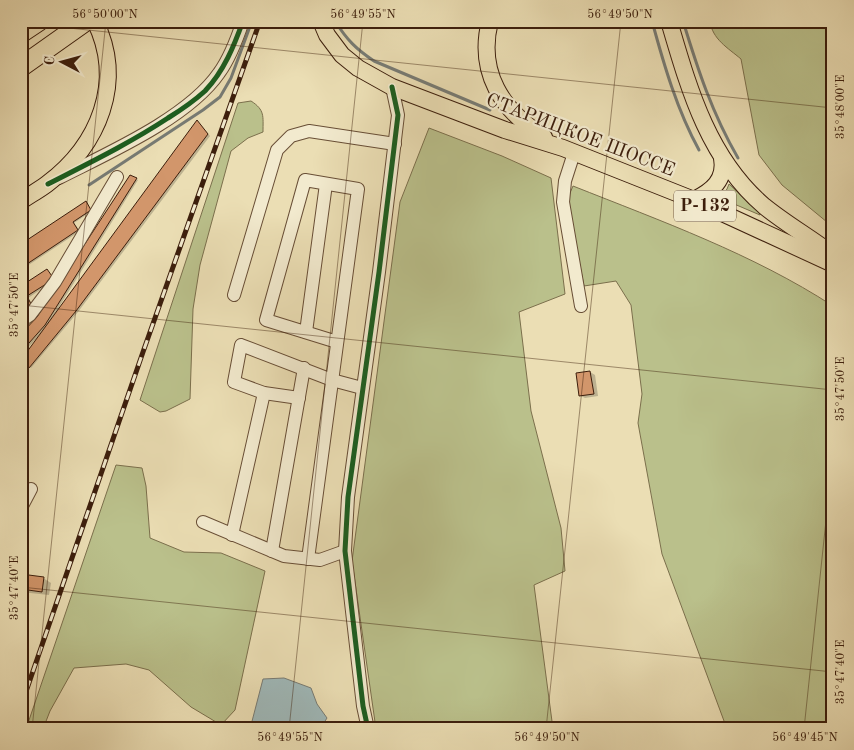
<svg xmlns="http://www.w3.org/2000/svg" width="854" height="750" viewBox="0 0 854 750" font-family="'Old Standard TT',serif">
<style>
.green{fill:#bac08b;stroke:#7b6f4c}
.water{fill:#9fb9ba;stroke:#777b74}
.shadow{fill:#0003}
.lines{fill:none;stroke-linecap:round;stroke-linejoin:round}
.stream{stroke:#777b74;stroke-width:3}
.building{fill:#d2966b;stroke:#3c1e0c}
.minor-casing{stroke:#684e36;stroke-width:14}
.major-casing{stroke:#3c1e0c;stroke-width:18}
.highway-casing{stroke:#3c1e0c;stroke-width:21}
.minor{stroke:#f2eace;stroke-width:12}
.major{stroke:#ebdeb4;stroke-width:16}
.highway{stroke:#ebdeb4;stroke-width:19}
.rail-casing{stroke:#3c1e0c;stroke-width:5}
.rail{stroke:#f2eace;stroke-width:3;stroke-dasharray:9;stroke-linecap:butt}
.cycleway-casing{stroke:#f2eace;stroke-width:8}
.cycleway{stroke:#1b5e20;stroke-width:5}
.ticks{fill:none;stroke:#3c1e0c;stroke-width:1;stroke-opacity:0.45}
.labels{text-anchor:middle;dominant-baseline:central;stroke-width:4.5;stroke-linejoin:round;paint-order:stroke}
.shield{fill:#f2eace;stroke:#735b46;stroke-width:1}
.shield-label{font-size:18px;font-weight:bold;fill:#3c1e0c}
.street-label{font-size:19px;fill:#3c1e0c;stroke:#f2eace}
.neatline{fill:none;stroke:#3c1e0c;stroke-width:2}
.ticks-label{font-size:12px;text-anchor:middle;fill:#3c1e0c}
</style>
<rect width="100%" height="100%" fill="#ebdeb4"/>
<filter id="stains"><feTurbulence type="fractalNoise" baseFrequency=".004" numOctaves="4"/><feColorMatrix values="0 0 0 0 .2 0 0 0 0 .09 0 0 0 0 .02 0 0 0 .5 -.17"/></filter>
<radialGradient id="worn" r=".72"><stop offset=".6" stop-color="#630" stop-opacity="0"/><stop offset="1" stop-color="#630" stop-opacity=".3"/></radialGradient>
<g class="green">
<path d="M710 21H833V227L782 185 759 155 741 59C728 48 712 39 710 21Z"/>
<path d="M251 101C265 110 263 116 263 132L248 138 231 151 200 265 193 309 190 399 166 411 160 412 140 400 238 103Z"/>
<polygon points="429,128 502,156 551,178 565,294 519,312 531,411 561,528 565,571 534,585 553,729 376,729 352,561 400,202"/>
<polygon points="729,184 760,213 760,215 720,198 727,189"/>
<path d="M573 186C661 221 753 254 833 306V729H727L662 554 638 423 642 394 631 305 616 281 584 286 567 200Z"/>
<polygon points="116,465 142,468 146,486 150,538 184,552 221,553 265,571 235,710 221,725 191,707 149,670 126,664 74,668 50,711 43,729 26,729"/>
</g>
<polygon class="water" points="284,678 311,688 317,704 327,718 320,729 250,729 263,679"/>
<g class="shadow">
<polygon points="199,123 210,136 78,312 31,368 22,361 37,341 35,340 21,355 21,336 38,317 136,179 138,180 59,307 60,309"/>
<polygon points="86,202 92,211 74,223 80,231 21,270 21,245"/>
<polygon points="47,271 55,280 28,298 33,305 21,312 21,288"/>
<polygon points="590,372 595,375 598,396 585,398 581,396"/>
<polygon points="21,576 43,578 51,583 49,595 21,592"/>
</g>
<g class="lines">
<g class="stream">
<path d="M335 21C347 40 356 49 374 61L490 110"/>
<path d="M652 21C664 65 677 110 699 150"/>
<path d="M683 21C698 70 712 113 738 158"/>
<polyline points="89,185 203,110 220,97 231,78 252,21"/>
</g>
</g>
<g class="building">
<polygon points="197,120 208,134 76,311 29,368 21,362 21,360"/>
<polygon points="130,175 137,178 45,325 21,352 21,334 37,317"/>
<polygon points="86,201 91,210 73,222 78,230 21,268 21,244"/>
<polygon points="47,269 54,279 27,296 31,304 21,310 21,286"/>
<polygon points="590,371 594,394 579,396 576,373"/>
<polygon points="21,574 44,577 42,592 21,589"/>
</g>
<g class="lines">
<defs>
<g id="minor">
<polyline points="574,153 565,181 563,202 581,306"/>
<path d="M59 178C108 153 188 118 219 73 230 58 237 39 243 21"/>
<polyline points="234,295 277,150 291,136 309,131 395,144"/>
<polyline points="21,321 30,315 55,282 117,177"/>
<polyline points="306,332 326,184"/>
<polyline points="299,398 264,393 234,382 241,345 332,380 362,388"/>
<polyline points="21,508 31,489"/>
<polyline points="203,522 284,556 320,560 345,551"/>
<polyline points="232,535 264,393"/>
<polyline points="272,551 304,368"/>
<polyline points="308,559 358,189 305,180 266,320 337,342"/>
<polyline points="368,729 363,706 345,551 348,497 379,272 398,115 392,87"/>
</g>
<g id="major">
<polyline points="321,21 327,35 342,55 358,68 392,87 505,130 563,148 694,200 833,264"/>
<path d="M490 21C477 72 502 111 544 137"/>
<path d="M669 21C689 89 708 158 764 206 786 224 811 238 833 255"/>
<path d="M694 200C712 191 726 180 722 158"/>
<path d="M21 201C30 195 39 190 47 184 99 145 125 82 95 21"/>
</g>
<g id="highway">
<polyline points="21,33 39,21"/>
<polyline points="21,67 86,21"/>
</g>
</defs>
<use href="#minor" class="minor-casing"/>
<use href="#major" class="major-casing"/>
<use href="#highway" class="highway-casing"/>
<use href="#minor" class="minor"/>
<use href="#major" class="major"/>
<use href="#highway" class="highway"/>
<defs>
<polyline id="rail" points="21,706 143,352 260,21"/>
</defs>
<use href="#rail" class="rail-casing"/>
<use href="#rail" class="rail"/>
<defs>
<g id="cycleway">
<path d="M48 184C89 163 130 143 168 118 181 110 194 101 205 91 224 71 234 46 243 21"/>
<polyline points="368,729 363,706 345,551 348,497 379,272 398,115 392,87"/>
</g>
</defs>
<use href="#cycleway" class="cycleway-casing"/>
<use href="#cycleway" class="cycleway"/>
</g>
<path class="ticks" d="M21 23 833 108M21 305 833 390M21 587 833 672M32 729 106 21M289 729 363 21M546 729 621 21M804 729 833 454"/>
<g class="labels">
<rect class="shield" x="674" y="190.5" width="62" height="31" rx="4"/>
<g class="shield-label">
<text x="705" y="206">Р-132</text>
</g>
<g class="street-label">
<text transform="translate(580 136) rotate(21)">СТАРИЦКОЕ ШОССЕ</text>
</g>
</g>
<rect width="854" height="750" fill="none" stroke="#ebdeb4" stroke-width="55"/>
<g transform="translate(62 62) rotate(276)" stroke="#f2eace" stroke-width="4" paint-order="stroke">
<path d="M0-4L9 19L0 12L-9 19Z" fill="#3c1e0c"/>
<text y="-8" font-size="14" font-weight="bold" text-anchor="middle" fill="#3c1e0c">С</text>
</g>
<rect x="28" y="28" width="798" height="694" class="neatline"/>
<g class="ticks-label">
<text x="105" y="18">56°50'00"N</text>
<text x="363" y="18">56°49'55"N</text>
<text x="620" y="18">56°49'50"N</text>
<text transform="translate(840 107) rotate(-90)" y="4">35°48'00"E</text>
<text transform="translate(14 305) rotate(-90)" y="4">35°47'50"E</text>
<text transform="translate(840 389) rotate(-90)" y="4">35°47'50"E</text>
<text transform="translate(14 588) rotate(-90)" y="4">35°47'40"E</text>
<text transform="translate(840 672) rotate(-90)" y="4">35°47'40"E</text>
<text x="290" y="741">56°49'55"N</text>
<text x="547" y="741">56°49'50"N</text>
<text x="805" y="741">56°49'45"N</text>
</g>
<rect width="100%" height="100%" filter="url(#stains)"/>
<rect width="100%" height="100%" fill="url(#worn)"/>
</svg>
